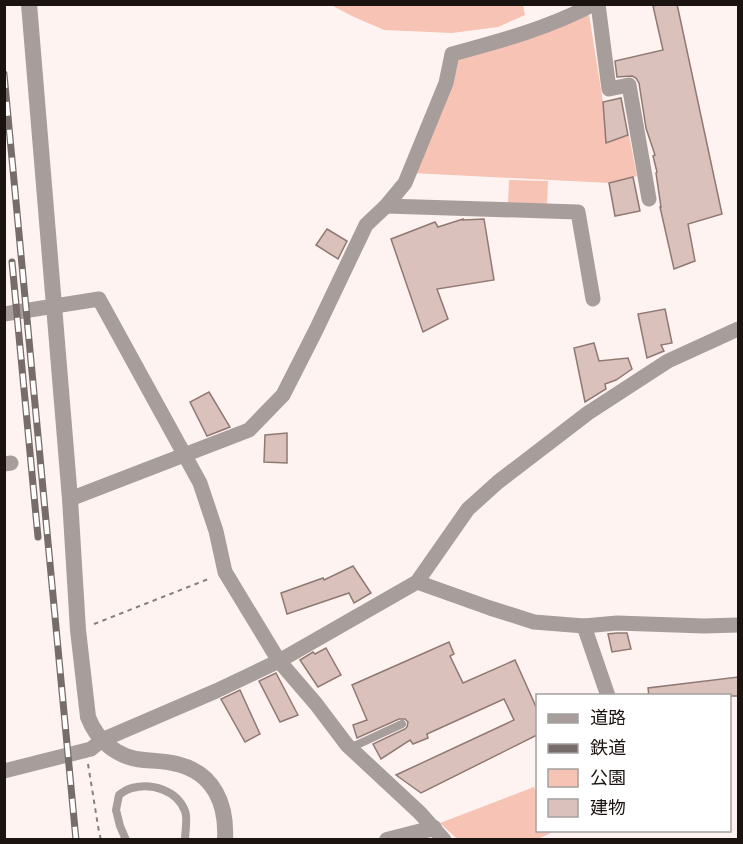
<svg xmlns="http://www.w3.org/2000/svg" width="743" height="844" viewBox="0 0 743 844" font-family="Literata,'Noto Sans JP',serif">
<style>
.green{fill:#f7c3b4}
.building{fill:#dac1bb;stroke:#907973;stroke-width:1.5}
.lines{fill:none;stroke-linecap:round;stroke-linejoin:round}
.path{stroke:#877e7b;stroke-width:2;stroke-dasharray:4.5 4.5;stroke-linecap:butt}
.service{stroke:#a79d9a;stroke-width:8}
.minor{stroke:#a79d9a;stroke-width:15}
.tertiary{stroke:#a79d9a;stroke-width:16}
.rail-casing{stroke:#766d6b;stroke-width:7}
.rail{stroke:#fff;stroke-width:4.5;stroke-dasharray:14;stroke-linecap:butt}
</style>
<rect width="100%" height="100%" fill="#fef3f1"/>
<g class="green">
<polygon points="331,5 523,5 525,15 498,27 452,33 384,30 352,16"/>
<polygon points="588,8 603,102 606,143 629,135 637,176 609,183 412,173 453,58"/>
<polygon points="509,180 548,181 547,207 508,205"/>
<polygon points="534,787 537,795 538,830 553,832 538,839 457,839 440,823"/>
</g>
<g class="building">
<polygon points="662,4 677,4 722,214 688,224 695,261 674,269 660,207 661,207 656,173 657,172 653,156 655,155 646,128 639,83 636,78 632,76 617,77 615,61 663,50 653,6"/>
<polygon points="621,98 628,135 606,143 603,102"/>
<polygon points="633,177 640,211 615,216 609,183"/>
<polygon points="463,219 463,220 484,219 494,280 437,289 448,319 423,332 391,239 435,222 438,227"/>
<polygon points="327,229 347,241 338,259 316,245"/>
<polygon points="665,309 672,343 661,345 664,351 647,358 638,314"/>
<polygon points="594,343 599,361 628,358 632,369 616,380 605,384 606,389 585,402 574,348"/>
<polygon points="209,392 230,427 207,436 190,402"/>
<polygon points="287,433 287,463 264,462 265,435"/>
<polygon points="353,566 371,593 354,603 349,593 287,614 281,593 323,578 324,580"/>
<polygon points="617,633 627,633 631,649 612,652 608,634"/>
<polygon points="449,642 454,654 450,656 463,683 515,660 537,709 537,735 421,793 396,775 514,720 504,699 427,734 428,738 413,744 410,740 381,759 373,744 405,729 407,727 408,722 405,719 399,719 357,738 353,725 367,720 352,685"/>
<polygon points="326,648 341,675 318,687 300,660 313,652 315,654"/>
<polygon points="276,673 298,715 280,722 259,681"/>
<polygon points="738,677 738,696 649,696 648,688"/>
<polygon points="240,690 260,734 245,742 221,699"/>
</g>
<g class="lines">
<g class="path">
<polyline points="94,624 211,578"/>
<polyline points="88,764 99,832 101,840"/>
</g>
<g class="service">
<polyline points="350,748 402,724"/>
<path d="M126 840 120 826 116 810 119 795C123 792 127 789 132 788 152 783 177 790 185 811 188 819 185 831 185 840"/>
</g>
<g class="minor">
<polyline points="598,4 609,89 629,85 649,199"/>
<polyline points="386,206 578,212 593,299"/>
<polyline points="4,314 99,299 200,483 216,531 225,572 279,661 316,704 347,745 420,813 444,840"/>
<polyline points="4,464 11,463"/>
<path d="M70 499 249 430 283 395 316 330 366 225 386 206 405 183 446 83 452 54C500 41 549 28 594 4"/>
<polyline points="417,582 490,608 534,622 584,626 617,623 704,626 738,625"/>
<polyline points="584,626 608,696"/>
<polyline points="4,771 91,749 102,740 216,691 279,661 417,582 468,509 498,482 588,413 668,361 738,329"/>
</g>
<g class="tertiary">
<path d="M29 4 70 499 78 630 88 717C97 741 118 758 144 760 155 761 166 761 177 764 214 773 227 804 225 840"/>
<polyline points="387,840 434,828"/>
</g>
<defs>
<g id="rail">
<polyline points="4,74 76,840"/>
<polyline points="12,262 38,537"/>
</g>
</defs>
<use href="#rail" class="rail-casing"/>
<use href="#rail" class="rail"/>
</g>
<rect width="743" height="844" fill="none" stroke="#1b1310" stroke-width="12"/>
<rect x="536" y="694" width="195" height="138" fill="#ffffff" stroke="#a4a19f" stroke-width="1.5"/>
<rect x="548" y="714" width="30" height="9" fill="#a79d9a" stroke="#a4a19f" stroke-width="1.5"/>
<text x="590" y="724" font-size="18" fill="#1b1310">道路</text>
<rect x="548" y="744" width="30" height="9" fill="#766d6b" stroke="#a4a19f" stroke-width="1.5"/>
<text x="590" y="754" font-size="18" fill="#1b1310">鉄道</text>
<rect x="548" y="769" width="30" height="18" fill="#f7c3b4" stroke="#a4a19f" stroke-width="1.5"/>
<text x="590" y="784" font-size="18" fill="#1b1310">公園</text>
<rect x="548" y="799" width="30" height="18" fill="#dac1bb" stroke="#a4a19f" stroke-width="1.5"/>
<text x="590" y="814" font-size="18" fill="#1b1310">建物</text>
</svg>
